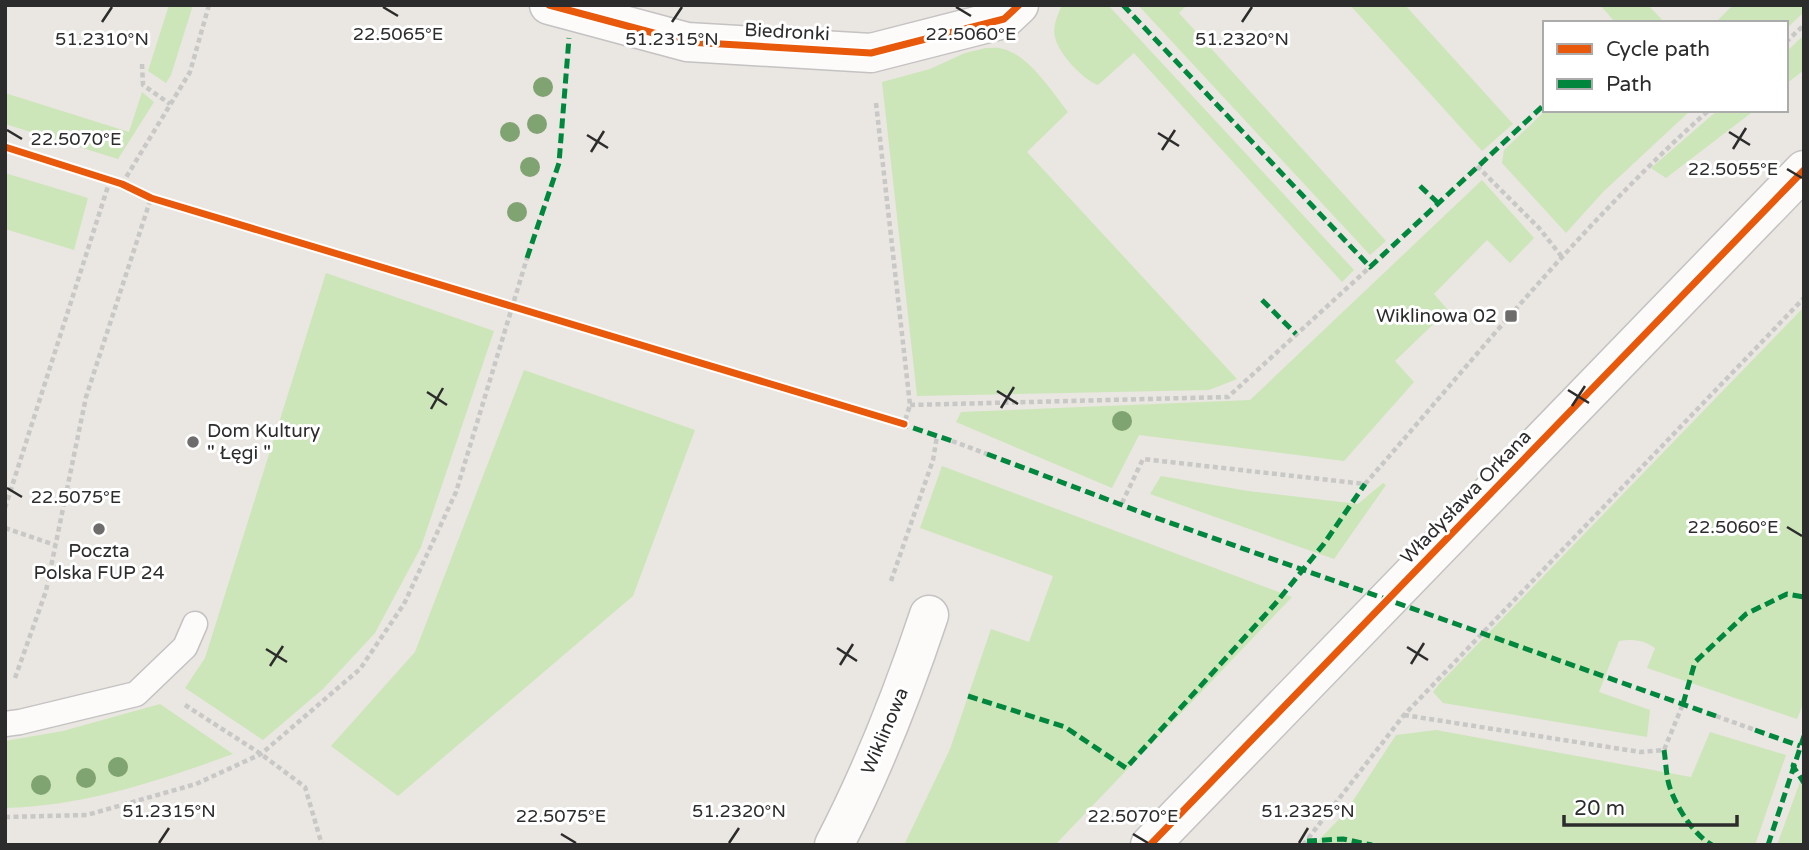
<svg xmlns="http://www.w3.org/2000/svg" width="1809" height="850" viewBox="0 0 1809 850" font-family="'Varela Round',sans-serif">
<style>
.green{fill:#cce6b9}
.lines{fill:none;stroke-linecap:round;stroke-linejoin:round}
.lane-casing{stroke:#c4c2c2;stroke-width:27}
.street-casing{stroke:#c4c2c2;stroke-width:41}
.secondary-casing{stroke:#c4c2c2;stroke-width:41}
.path{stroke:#c8c8c7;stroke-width:4.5;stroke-dasharray:5 3.5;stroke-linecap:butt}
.lane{stroke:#fcfbfa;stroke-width:24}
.street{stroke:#fcfbfa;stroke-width:38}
.secondary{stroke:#fcfbfa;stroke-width:38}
.quiet{stroke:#00873e;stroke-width:5;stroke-dasharray:10 5;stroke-linecap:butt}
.cycleway-casing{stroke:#fff;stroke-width:11}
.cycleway{stroke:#e8590c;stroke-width:7}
.tree{fill:#80a372}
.ticks{fill:none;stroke:#2c2c2c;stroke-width:2.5}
.poi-dot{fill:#6e6d6b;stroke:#fff;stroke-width:2.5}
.labels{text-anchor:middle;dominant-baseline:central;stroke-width:6;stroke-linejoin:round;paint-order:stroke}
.street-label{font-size:19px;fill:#2c2c2c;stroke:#fff}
.poi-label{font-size:19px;fill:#2c2c2c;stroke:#fff;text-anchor:end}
.ticks-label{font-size:18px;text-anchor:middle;fill:#2c2c2c;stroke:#fff;stroke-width:6;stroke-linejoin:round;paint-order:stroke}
</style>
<rect width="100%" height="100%" fill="#eae6e1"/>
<g class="green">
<polygon points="169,5 193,5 171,75 166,83 148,71"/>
<path d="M1062 5H1108L1354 270 1342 282 1134 53 1098 85C1083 80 1058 53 1055 37 1052 27 1058 14 1062 5Z"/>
<polygon points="1138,5 1187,5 1179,13 1386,241 1370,255"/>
<polygon points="1350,5 1405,5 1513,124 1482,151"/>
<polygon points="1600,5 1648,5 1665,23 1616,23"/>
<polygon points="1733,5 1804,5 1804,12 1786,29 1786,23 1715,23"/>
<polygon points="1804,35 1804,70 1786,84 1786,52"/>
<path d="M986 48C991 48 998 47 1003 49 1029 55 1052 92 1068 112L1027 152 1237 379 1209 390 917 396 882 82 930 69 965 53Z"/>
<polygon points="142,92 154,102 118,159 5,124 5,93 129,132"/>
<polygon points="1546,110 1691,110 1603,192 1566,233 1502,163 1504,150"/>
<polygon points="1718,110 1755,110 1666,178 1651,168"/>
<polygon points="5,173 88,198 74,250 5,229"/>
<polygon points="1482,180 1534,238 1510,263 1487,240 1434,294 1448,310 1395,361 1414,382 1344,461 1139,435 1112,488 956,422 961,412 1250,400"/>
<polygon points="326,273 494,331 421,547 375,633 323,689 263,740 185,688 205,658"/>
<path d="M1804 307V702L1797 719 1647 668 1655 648C1643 640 1633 639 1619 641L1599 692 1650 710 1647 737 1443 703 1433 692 1440 683Z"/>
<polygon points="524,370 695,430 633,596 398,796 331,746 415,652"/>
<polygon points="942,466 1292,597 1055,845 904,845 950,749 991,629 1029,642 1053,576 920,528"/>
<polygon points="1161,476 1248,491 1358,504 1383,483 1386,485 1334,559 1150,494"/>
<path d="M160 704 233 754C158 781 85 806 5 808V741L63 731Z"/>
<polygon points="1436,730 1691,777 1710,732 1786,755 1755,845 1314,845 1345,813 1396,735"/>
<polygon points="1804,771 1804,845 1777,845"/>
</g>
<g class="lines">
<defs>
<polyline id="lane" points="5,724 20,722 136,694 185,647 195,624"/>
<g id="street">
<polyline points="549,5 687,42 871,53 1004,19 1019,5"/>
<path d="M834 845C872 772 903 693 929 615"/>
</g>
<polyline id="secondary" points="1150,845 1804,170"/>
</defs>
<use href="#lane" class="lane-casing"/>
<use href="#street" class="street-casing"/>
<use href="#secondary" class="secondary-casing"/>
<g class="path">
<polyline points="1786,42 1804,25"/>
<polyline points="142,64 143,85 170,104"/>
<polyline points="876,103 910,405 904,424"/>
<polyline points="1477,166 1539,228 1562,257"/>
<polyline points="122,184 190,72 209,5"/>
<polyline points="910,405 1228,397 1370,267"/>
<polyline points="952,441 987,454"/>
<path d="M1122 503 1143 459 1365 484C1476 357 1582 223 1709 110"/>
<polyline points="5,508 110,180"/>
<polyline points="5,528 55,545"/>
<polyline points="891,581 933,460 937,436"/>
<polyline points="15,678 46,591 86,397 151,198"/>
<polyline points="185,705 261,754 305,787 322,845"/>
<polyline points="1404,715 1640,752 1664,750 1683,704"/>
<polyline points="1716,716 1755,730"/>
<polyline points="5,817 87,815 196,784 261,754 360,669 404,604 456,492 527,258"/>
<polyline points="1303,845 1404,715 1804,298"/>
</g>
<use href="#lane" class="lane"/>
<use href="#street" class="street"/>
<use href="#secondary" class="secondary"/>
<g class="quiet">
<polyline points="1123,5 1370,267 1545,104"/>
<polyline points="1420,186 1438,203"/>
<polyline points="527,258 559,163 569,38"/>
<polyline points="1262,300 1296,334"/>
<polyline points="899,423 952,441"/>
<polyline points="987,454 1151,516 1716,716"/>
<polyline points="968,696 1065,727 1126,768 1275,604 1323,545 1365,484"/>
<polyline points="1683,704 1695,662 1746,614 1787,594 1804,597"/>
<polyline points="1755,730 1800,746"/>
<path d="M1664 750C1666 762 1666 777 1670 788 1677 808 1694 835 1712 845"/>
<polyline points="1794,763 1793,766 1804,783"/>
<polyline points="1307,841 1343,839 1372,845"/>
<polyline points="1768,845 1804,736"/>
</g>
<defs>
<g id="cycleway">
<polyline points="549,5 687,42 871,53 1004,19 1019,5"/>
<polyline points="5,147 122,184 151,198 904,424"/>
<polyline points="1150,845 1804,170"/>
</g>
</defs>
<use href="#cycleway" class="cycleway-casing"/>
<use href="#cycleway" class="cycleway"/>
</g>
<g class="tree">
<circle cx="543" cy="87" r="10"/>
<circle cx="537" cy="124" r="10"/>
<circle cx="510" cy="132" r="10"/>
<circle cx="530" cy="167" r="10"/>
<circle cx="517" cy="212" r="10"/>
<circle cx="1122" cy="421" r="10"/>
<circle cx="118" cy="767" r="10"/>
<circle cx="86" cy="778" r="10"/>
<circle cx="41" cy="785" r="10"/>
</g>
<path class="ticks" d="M383 7 398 16M956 7 971 16M102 22 112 7M672 22 682 7M1242 22 1252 7M7 130 22 139M1729 132 1750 145M1158 133 1179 146M587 135 608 148M1733 149 1746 128M1162 150 1175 130M591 152 604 131M1787 169 1802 178M1568 390 1589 403M997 391 1018 404M427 392 447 405M1572 406 1585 386M1001 408 1014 387M431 409 443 388M7 488 22 497M1787 527 1802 536M1407 647 1428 660M837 648 857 661M266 649 287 662M1411 664 1424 643M840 665 853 644M270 666 283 646M561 834 576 843M1133 834 1148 843M159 843 169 828M729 843 739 828M1299 843 1308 828"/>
<g class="poi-dot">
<rect x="1504" y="309" width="14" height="14" rx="3.5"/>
<circle cx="193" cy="442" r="7"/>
<circle cx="99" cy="529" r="7"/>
</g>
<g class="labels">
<g class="street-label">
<text transform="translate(787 32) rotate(3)">Biedronki</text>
<text transform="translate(1466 497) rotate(-46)">Władysława Orkana</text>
<text transform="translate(885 731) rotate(-67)">Wiklinowa</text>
</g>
<g class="poi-label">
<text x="1497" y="316">Wiklinowa 02</text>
<text x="207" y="431" text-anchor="start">Dom Kultury<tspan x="207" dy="22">" Łęgi "</tspan></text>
<text x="99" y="551" text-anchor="middle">Poczta<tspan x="99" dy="22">Polska FUP 24</tspan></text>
</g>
</g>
<g class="ticks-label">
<text x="398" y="40">22.5065°E</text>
<text x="971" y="40">22.5060°E</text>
<text x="102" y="45">51.2310°N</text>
<text x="672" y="45">51.2315°N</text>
<text x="1242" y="45">51.2320°N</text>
<text x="76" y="145">22.5070°E</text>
<text x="1733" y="175">22.5055°E</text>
<text x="76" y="503">22.5075°E</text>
<text x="1733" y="533">22.5060°E</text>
<text x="169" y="817">51.2315°N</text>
<text x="739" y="817">51.2320°N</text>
<text x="1308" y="817">51.2325°N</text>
<text x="561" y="822">22.5075°E</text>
<text x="1133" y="822">22.5070°E</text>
</g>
<rect width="1809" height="850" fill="none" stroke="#2c2c2c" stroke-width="14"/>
<rect x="1543" y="21" width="245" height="91" fill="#ffffff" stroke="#ababab" stroke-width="2"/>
<rect x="1557" y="44" width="35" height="10" fill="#e8590c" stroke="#ababab" stroke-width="2"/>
<text x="1606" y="56" font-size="21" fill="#2c2c2c">Cycle path</text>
<rect x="1557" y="79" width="35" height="10" fill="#00873e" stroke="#ababab" stroke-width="2"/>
<text x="1606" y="91" font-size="21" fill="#2c2c2c">Path</text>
<path d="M1564 815v10h173v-10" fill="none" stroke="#2c2c2c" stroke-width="3.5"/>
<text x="1574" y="815" font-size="21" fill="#2c2c2c" stroke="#ffffff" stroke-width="5" paint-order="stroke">20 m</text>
</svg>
